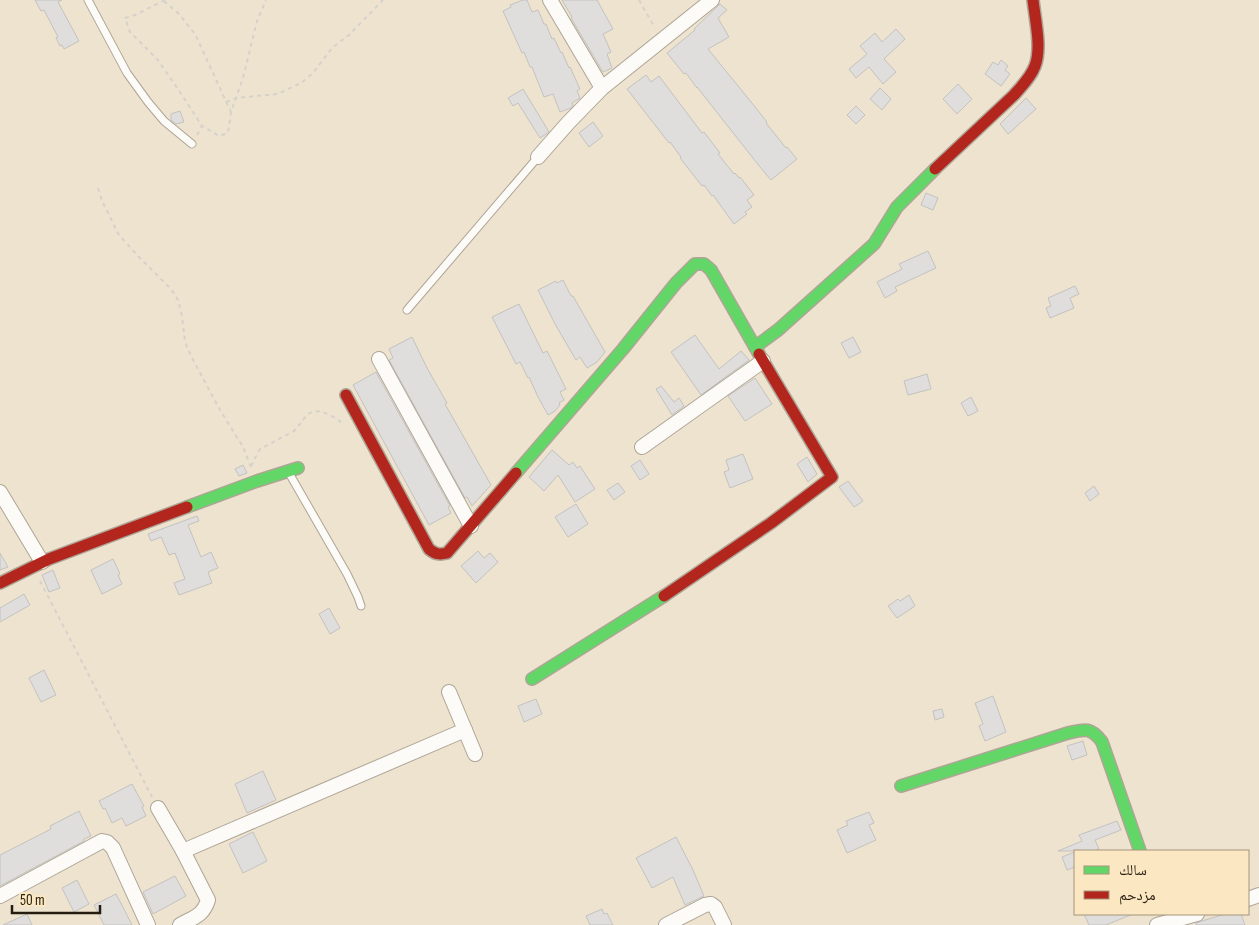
<svg xmlns="http://www.w3.org/2000/svg" width="1259" height="925" viewBox="0 0 1259 925" font-family="'Sofia Sans Condensed','Noto Naskh Arabic',sans-serif">
<style>
.building{fill:#dfdedd;stroke:#c3c2bf}
.lines{fill:none;stroke-linecap:round;stroke-linejoin:round}
.lane-casing{stroke:#aea596;stroke-width:9}
.street-casing{stroke:#aea596;stroke-width:16}
.fast-casing{stroke:#aea596;stroke-width:14}
.jam-casing{stroke:#aea596;stroke-width:14}
.path{stroke:#d5d2cc;stroke-width:2;stroke-dasharray:4 4;stroke-linecap:butt}
.lane{stroke:#fcfbf8;stroke-width:7}
.street{stroke:#fcfbf8;stroke-width:14}
.fast{stroke:#63d668;stroke-width:11}
.jam{stroke:#b3261e;stroke-width:11}
</style>
<rect width="100%" height="100%" fill="#eee3cf"/>
<g class="building">
<polygon points="35,0 62,0 58,2 79,41 64,49 62,45 60,46 56,38 58,37 44,10 41,11"/>
<polygon points="523,0 527,0 532,12 538,10 544,24 546,24 552,39 554,38 561,53 562,52 569,68 570,67 580,89 577,91 580,98 572,103 573,105 571,108 560,112 553,94 544,97 532,67 530,67 524,52 522,53 503,11 511,7 510,5"/>
<polygon points="562,0 597,0 613,29 603,34 611,52 607,54 612,68 603,72 571,18 572,17"/>
<polygon points="720,4 727,10 718,18 729,37 708,49 756,108 767,122 766,123 786,148 787,147 797,159 771,180 760,167 697,87 697,88 686,73 684,74 667,53 695,30 694,29"/>
<polygon points="896,29 905,39 884,59 896,72 883,84 869,67 856,78 849,69 867,54 860,46 875,33 882,42"/>
<polygon points="1001,60 1008,66 1005,70 1010,74 1001,86 985,74 993,62 998,65"/>
<polygon points="646,75 651,82 659,76 702,133 704,132 720,153 718,154 734,174 735,173 739,178 740,177 754,195 747,200 752,207 745,212 747,214 734,224 713,195 712,196 704,185 702,186 680,158 681,157 670,142 669,143 627,89"/>
<polygon points="958,84 972,99 957,114 943,99"/>
<polygon points="880,88 891,99 882,110 870,99"/>
<polygon points="523,89 549,132 540,138 518,103 513,106 508,98"/>
<polygon points="1026,98 1036,109 1008,134 1000,124"/>
<polygon points="856,106 865,115 856,124 847,115"/>
<polygon points="180,111 184,122 176,124 171,120 171,114"/>
<polygon points="593,122 603,136 589,147 579,133"/>
<polygon points="926,193 938,198 933,210 921,205"/>
<polygon points="928,251 936,268 895,287 897,291 885,298 877,282 902,269 899,264"/>
<polygon points="563,280 571,296 573,296 605,352 597,362 587,368 580,357 576,360 555,324 538,290 556,281 557,283"/>
<polygon points="1075,286 1079,294 1070,298 1074,308 1050,318 1046,308 1051,306 1048,298"/>
<polygon points="519,304 543,353 547,351 566,389 560,392 564,400 559,403 560,405 555,411 548,415 538,397 529,377 528,378 520,362 516,364 492,317"/>
<polygon points="695,335 719,369 741,351 749,360 701,395 671,352"/>
<polygon points="412,337 427,368 447,403 445,404 491,485 472,506 467,497 465,498 389,360 393,358 389,349"/>
<polygon points="853,337 861,352 849,358 841,343"/>
<polygon points="376,372 450,506 448,507 451,513 429,525 353,385"/>
<polygon points="927,374 931,389 908,395 904,381"/>
<polygon points="755,378 772,404 745,421 728,396"/>
<polygon points="661,386 674,402 679,398 684,406 672,415 656,389"/>
<polygon points="971,397 978,411 968,416 961,403"/>
<polygon points="552,450 569,465 573,462 577,468 580,466 595,489 575,502 558,475 544,491 529,477"/>
<polygon points="743,454 753,479 730,488 724,472 729,470 726,460"/>
<polygon points="807,457 817,474 808,482 797,464"/>
<polygon points="640,460 649,474 640,480 631,466"/>
<polygon points="243,465 247,473 239,476 235,469"/>
<polygon points="848,481 863,501 854,507 839,487"/>
<polygon points="618,483 625,492 614,500 607,490"/>
<polygon points="1094,486 1099,494 1090,501 1085,493"/>
<polygon points="576,504 588,524 568,537 555,517"/>
<polygon points="197,516 199,521 188,525 201,557 211,552 218,568 208,572 212,583 179,595 174,583 185,579 175,553 169,555 161,537 151,541 148,534"/>
<polygon points="478,551 484,558 490,553 498,562 476,583 461,566"/>
<polygon points="0,553 8,567 0,570"/>
<polygon points="113,559 120,574 118,575 122,584 102,594 91,570"/>
<polygon points="53,570 60,588 49,592 42,575"/>
<polygon points="24,594 30,605 0,622 0,608"/>
<polygon points="909,595 915,606 897,618 888,606 898,599 900,601"/>
<polygon points="329,608 340,628 330,634 319,614"/>
<polygon points="44,670 56,695 41,702 29,678"/>
<polygon points="993,696 1006,732 985,741 979,726 983,724 975,703"/>
<polygon points="536,699 542,714 524,722 518,706"/>
<polygon points="942,709 944,717 935,720 933,711"/>
<polygon points="1083,741 1087,755 1072,760 1067,746"/>
<polygon points="263,771 276,800 247,813 235,784"/>
<polygon points="132,784 144,806 142,807 146,816 126,826 122,818 112,823 105,808 103,809 99,801"/>
<polygon points="79,811 91,836 84,839 84,841 0,886 0,855 51,829 50,826"/>
<polygon points="869,812 874,823 869,825 876,840 847,853 837,830 848,825 846,821"/>
<polygon points="1117,821 1121,830 1095,840 1099,849 1094,851 1058,851 1082,841 1079,835"/>
<polygon points="253,832 267,861 243,873 229,844"/>
<polygon points="676,837 693,870 704,896 685,905 673,877 652,888 636,858"/>
<polygon points="1075,852 1075,867 1067,870 1062,857"/>
<polygon points="175,876 186,896 153,914 143,892"/>
<polygon points="77,880 89,904 74,912 62,888"/>
<polygon points="116,894 124,909 132,925 104,925 94,905"/>
<polygon points="602,909 604,914 607,913 613,925 590,925 586,916"/>
<polygon points="27,914 32,925 3,925"/>
<polygon points="1084,914 1133,914 1106,925 1089,925"/>
<polygon points="1225,914 1241,914 1245,925 1196,925 1196,923 1202,921"/>
</g>
<g class="lines">
<defs>
<g id="lane">
<polyline points="88,0 127,73 148,102 164,121 192,144"/>
<polyline points="407,310 538,157"/>
<polyline points="289,473 347,574 358,597 361,606"/>
</g>
<g id="street">
<polyline points="550,0 602,88"/>
<polyline points="538,157 568,123 602,88 712,0"/>
<polyline points="379,359 471,526"/>
<polyline points="642,447 763,361"/>
<polyline points="0,492 42,562"/>
<polyline points="449,692 475,754"/>
<path d="M158 808 183 851 208 900C203 916 194 917 180 925"/>
<polyline points="183,851 465,730"/>
<polyline points="0,896 102,841 107,842 113,848 148,925"/>
<polyline points="1248,899 1259,895"/>
<polyline points="666,925 705,905 711,904 715,907 724,925"/>
<polyline points="1157,925 1197,914"/>
</g>
<g id="fast">
<polyline points="755,347 778,330 874,244 897,207 935,169"/>
<polyline points="516,473 623,349 676,283 695,264 704,264 711,270 759,354"/>
<polyline points="187,507 257,481 298,468"/>
<polyline points="532,679 664,596"/>
<path d="M901 786 1068 733C1085 729 1091 727 1102 742L1140 851"/>
</g>
<g id="jam">
<path d="M935 169 1014 95C1022 86 1031 77 1035 66 1042 48 1035 19 1033 0"/>
<path d="M346 395 429 549C435 554 439 555 447 553L516 473"/>
<polyline points="0,583 49,559 187,507"/>
<polyline points="664,596 771,523 832,477 759,354"/>
</g>
</defs>
<use href="#lane" class="lane-casing"/>
<use href="#street" class="street-casing"/>
<use href="#fast" class="fast-casing"/>
<use href="#jam" class="jam-casing"/>
<g class="path">
<polyline points="165,0 135,15 125,18 130,32 157,59 178,89 202,126 211,131 219,136 225,134 228,132 229,127 231,112 243,78 257,21 266,0"/>
<polyline points="639,0 655,28"/>
<polyline points="164,1 179,14 195,34 231,112"/>
<polyline points="226,102 237,98 265,95 272,95 282,92 301,83 312,74 333,47 349,35 383,0"/>
<polyline points="197,135 202,126"/>
<polyline points="98,188 102,201 119,235 140,258 171,289 178,300 182,316 185,342 191,356 220,410 243,447 251,467"/>
<path d="M251 466 260 449 294 431C299 426 302 421 306 416 316 405 333 416 342 423"/>
<polyline points="40,581 152,797"/>
</g>
<use href="#lane" class="lane"/>
<use href="#street" class="street"/>
<use href="#fast" class="fast"/>
<use href="#jam" class="jam"/>
</g>
<rect x="1074" y="850" width="175" height="65" fill="#fbe7c2" stroke="#a5967a"/>
<rect x="1084" y="866" width="25" height="8" fill="#63d668" stroke="#a5967a"/>
<text x="1119" y="875" font-size="15" fill="#241d0f">سالك</text>
<rect x="1084" y="891" width="25" height="8" fill="#b3261e" stroke="#a5967a"/>
<text x="1119" y="900" font-size="15" fill="#241d0f">مزدحم</text>
<path d="M12 905v8h88v-8" fill="none" stroke="#241d0f" stroke-width="2.5"/>
<text x="20" y="905" font-size="15" fill="#241d0f" stroke="#fbe7c2" stroke-width="4" paint-order="stroke">50 m</text>
</svg>
